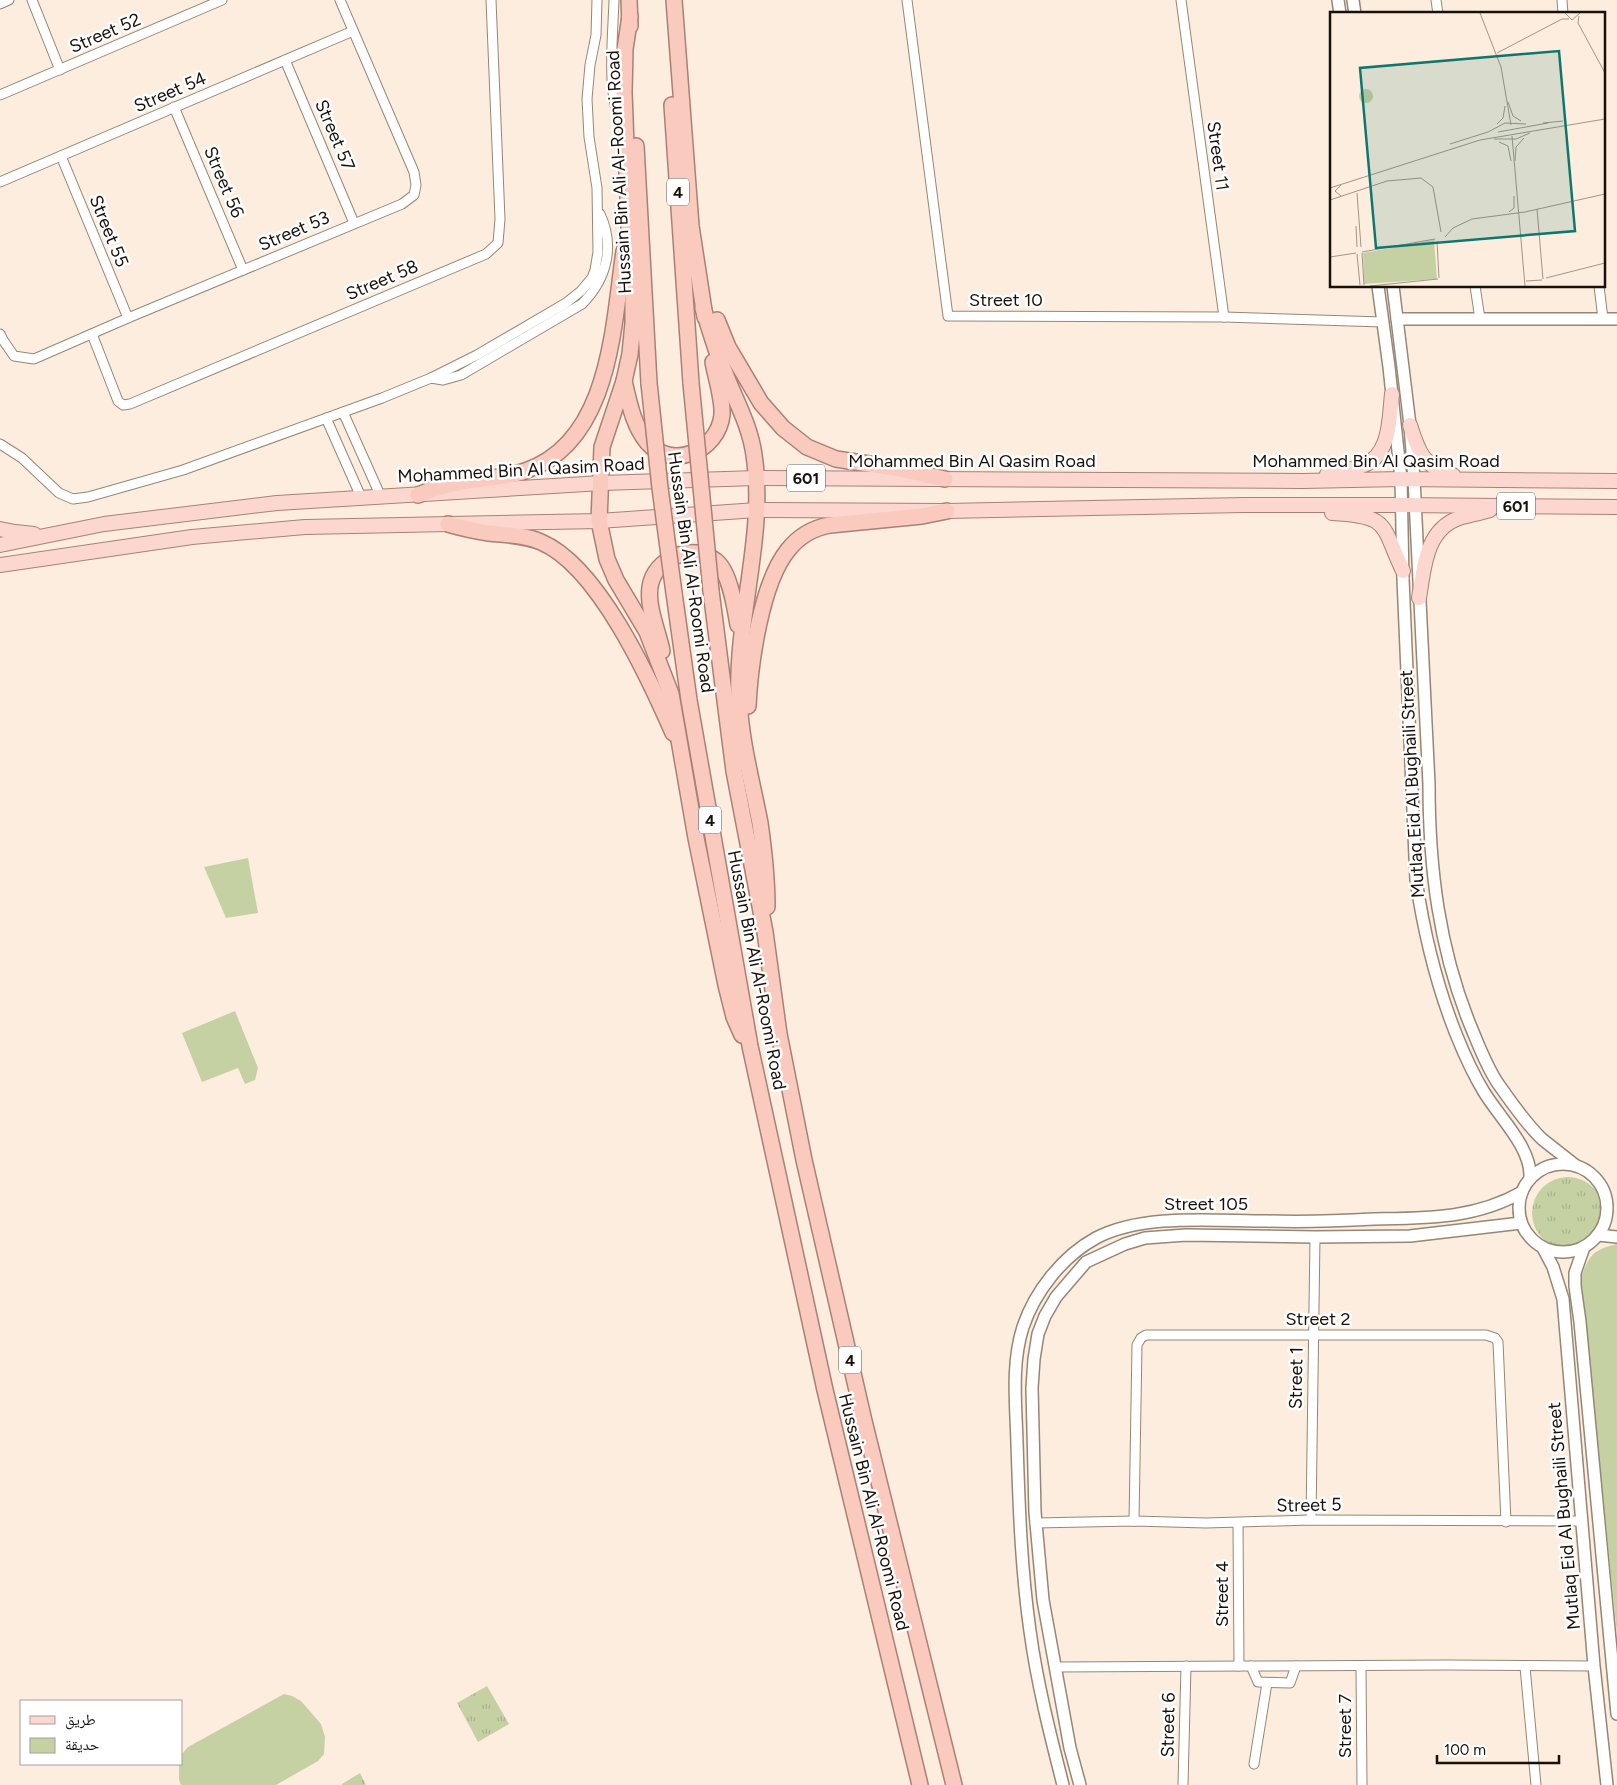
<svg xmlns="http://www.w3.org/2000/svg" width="1617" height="1785" viewBox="0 0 1617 1785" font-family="Figtree,'Noto Naskh Arabic',sans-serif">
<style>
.grass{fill:url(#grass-tufts)}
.park{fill:#c5d1a3}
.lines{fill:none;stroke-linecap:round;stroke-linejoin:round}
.minor-casing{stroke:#978675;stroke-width:11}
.tertiary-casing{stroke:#978675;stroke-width:14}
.primary-casing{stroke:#aa8076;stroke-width:16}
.trunk-casing{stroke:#aa8076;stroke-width:18}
.minor{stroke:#fff;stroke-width:9}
.tertiary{stroke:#fff;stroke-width:11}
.primary{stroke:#fbd7cf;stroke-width:14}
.trunk{stroke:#facabf;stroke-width:15}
.trunk-bridge-casing{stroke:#aa8076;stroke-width:18;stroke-linecap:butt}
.trunk-bridge{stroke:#facabf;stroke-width:15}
.labels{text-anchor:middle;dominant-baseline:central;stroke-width:5;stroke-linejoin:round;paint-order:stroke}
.shield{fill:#fff;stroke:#5d5854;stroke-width:1}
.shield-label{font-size:16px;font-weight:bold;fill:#18110b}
.street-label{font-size:18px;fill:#18110b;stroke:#fff}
.inset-road{fill:none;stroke:#a1958a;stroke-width:1}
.view{fill:#0f766e;fill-opacity:0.15;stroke:#0f766e;stroke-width:2.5}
.inset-edge{fill:none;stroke:#18110b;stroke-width:2.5}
</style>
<defs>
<pattern id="grass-tufts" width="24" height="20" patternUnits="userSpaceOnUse" patternTransform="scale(1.25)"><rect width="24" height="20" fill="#c5d1a3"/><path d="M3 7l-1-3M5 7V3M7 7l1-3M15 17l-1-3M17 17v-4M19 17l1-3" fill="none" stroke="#a8b28b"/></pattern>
</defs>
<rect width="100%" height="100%" fill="#fdedde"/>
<g class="grass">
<circle cx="1568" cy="1213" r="36"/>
<polygon points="487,1686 509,1724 478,1742 457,1703"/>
<polygon points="360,1773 366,1785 342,1785 342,1784"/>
</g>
<g class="park">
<polygon points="248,858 258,913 226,918 204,867"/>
<polygon points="235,1011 258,1068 255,1080 245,1084 238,1068 202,1082 182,1033"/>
<path d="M1617 1244V1634L1581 1277C1590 1254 1593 1250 1617 1244Z"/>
<polygon points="284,1694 292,1696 301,1701 321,1724 325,1737 324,1754 318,1761 276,1785 181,1785 179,1780 179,1764 181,1764 181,1755 188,1747"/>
</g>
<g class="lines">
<defs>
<g id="minor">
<polyline points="32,0 60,70"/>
<path d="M614 0C613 36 606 95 622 126"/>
<polyline points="907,0 948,316 1224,317 1383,322"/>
<polyline points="1181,0 1224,317"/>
<polyline points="1436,0 1438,14"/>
<polyline points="1562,0 1563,14"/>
<polyline points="0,4 9,0"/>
<polyline points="285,60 354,223"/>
<polyline points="0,95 222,0"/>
<polyline points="174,107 243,270"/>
<polyline points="61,156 128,318"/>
<polyline points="0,182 353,31"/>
<polyline points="1475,286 1480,319"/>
<polyline points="1599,286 1603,319"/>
<polyline points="0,334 3,340 14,356 34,359 128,318 402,204 414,195 416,185 414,172 340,0"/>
<polyline points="92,334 118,401 123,405 130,404 486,254 498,243 500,219 491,0"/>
<path d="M431 378 443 380 461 375 582 304C607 279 615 246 600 214"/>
<polyline points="343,412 381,497"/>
<polyline points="326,418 361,497"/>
<polyline points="0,444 22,458 59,493 73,499 88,497 183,470 382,398 431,378 477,355 566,303 581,291 592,278 595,270 598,252 597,188 589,137 587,99 590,65 596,35 597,0"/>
<polyline points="1311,1520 1315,1237"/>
<polyline points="1134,1521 1137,1345 1141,1338 1146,1335 1486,1335 1495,1338 1498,1342 1506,1522"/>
<polyline points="1035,1523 1134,1521 1206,1523 1311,1520 1582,1521"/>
<polyline points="1238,1523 1239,1666"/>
<polyline points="1251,1666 1258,1682 1290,1683 1296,1666"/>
<path d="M1055 1667C1185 1666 1316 1666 1446 1665 1496 1665 1545 1666 1594 1666"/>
<polyline points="1361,1667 1362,1785"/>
<polyline points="1525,1667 1536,1785"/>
<polyline points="1254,1764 1267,1683"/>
<polyline points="1183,1785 1186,1666"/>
</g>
<g id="tertiary">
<polyline points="1338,0 1340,14"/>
<polyline points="1353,0 1355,14"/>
<path d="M1378 286 1389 367 1401 479 1403 579 1416 880C1424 933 1436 984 1456 1034 1464 1054 1473 1074 1484 1092 1499 1117 1532 1148 1530 1178"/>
<path d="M1393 286 1410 425 1414 479 1429 784C1429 868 1439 949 1471 1027 1479 1046 1487 1068 1499 1085 1512 1103 1526 1124 1542 1139 1553 1148 1564 1156 1575 1165"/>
<polyline points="1397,319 1617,319"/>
<circle cx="1563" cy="1208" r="44"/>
<polyline points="1598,1235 1617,1237"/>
<polyline points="1584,1247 1575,1273 1575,1286 1580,1322 1617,1714"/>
<polyline points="1543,1248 1553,1267 1563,1299 1594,1666 1607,1785"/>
<path d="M1063 1785C1050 1734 1037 1683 1030 1631 1021 1568 1019 1506 1017 1443 1016 1405 1011 1364 1023 1327 1035 1291 1063 1256 1096 1238 1143 1213 1215 1221 1267 1221 1302 1222 1338 1221 1374 1219 1426 1218 1475 1219 1522 1192"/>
<polyline points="1080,1785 1070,1748 1043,1600 1035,1512 1032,1388 1034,1359 1038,1334 1045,1316 1056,1297 1086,1262 1125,1244 1145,1238 1186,1235 1315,1237 1410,1236 1521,1223"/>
</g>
<g id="primary">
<path d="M1410 425C1418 451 1424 468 1453 475"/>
<path d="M1327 474C1338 471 1351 470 1362 466 1391 455 1389 420 1392 394"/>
<path d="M1332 513C1391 516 1381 525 1403 571"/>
<polyline points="0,529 15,532 34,534"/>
<polyline points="0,545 104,524 277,503 602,483 756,478 1303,481 1401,479 1617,481"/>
<polyline points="0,565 192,537 305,527 599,521 757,510 947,511 1244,505 1402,505 1617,507"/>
<path d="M1419 598C1424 569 1425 530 1459 518 1469 515 1480 513 1490 510"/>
</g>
<g id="trunk">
<polyline points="629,0 630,26"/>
<polyline points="674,0 691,226 705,317"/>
<polyline points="630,16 625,49 624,92 629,225 633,290 633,323 630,354 624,381 602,447 599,521 607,559 616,580 647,632 671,694 696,838 726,985 734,1017 742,1035"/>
<polyline points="672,105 691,383"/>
<polyline points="636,146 649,383"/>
<path d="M703 308C710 330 716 352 725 373 735 400 750 425 754 455 766 534 736 616 739 696 740 739 752 781 760 823 764 851 767 879 767 907"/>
<polyline points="717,320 728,347 761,403 783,428 807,447 836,459 895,468 945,479"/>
<path d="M624 381C629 402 633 425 647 442 672 471 718 451 722 415 723 398 716 379 713 362"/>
<path d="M418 495C435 488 451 483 469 481 488 478 507 478 525 471 611 442 613 325 624 251"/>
<path d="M448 524C462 528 475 531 489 533 507 535 525 535 541 542 598 566 649 678 673 733"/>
<polyline points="711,591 734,771 765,932 779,1034 804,1160 864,1421 954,1785"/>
<polyline points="674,593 689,700 750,1046 825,1390 920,1785"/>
<path d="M662 651C658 631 647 607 650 587 654 558 693 542 716 561 730 572 735 608 738 625"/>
<path d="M748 706C750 664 761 583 788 550 799 536 813 528 830 525L922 516 947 511"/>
</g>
</defs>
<use href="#minor" class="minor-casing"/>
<use href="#tertiary" class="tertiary-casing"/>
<use href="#primary" class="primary-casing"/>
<use href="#trunk" class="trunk-casing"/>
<use href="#minor" class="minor"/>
<use href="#tertiary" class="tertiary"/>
<use href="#primary" class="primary"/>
<use href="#trunk" class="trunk"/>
<defs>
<g id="trunk-bridge">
<polyline points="649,383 660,488 674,593"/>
<polyline points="691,383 711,591"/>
</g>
</defs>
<use href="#trunk-bridge" class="trunk-bridge-casing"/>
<use href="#trunk-bridge" class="trunk-bridge"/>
</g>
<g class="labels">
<g class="shield">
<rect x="667" y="178.5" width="22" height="27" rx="4"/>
<rect x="787" y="464.5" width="38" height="27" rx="4"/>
<rect x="1497" y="492.5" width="38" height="27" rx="4"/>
<rect x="699" y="806.5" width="22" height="27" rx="4"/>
<rect x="839" y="1346.5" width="22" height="27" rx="4"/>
</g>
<g class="shield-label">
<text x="678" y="192">4</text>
<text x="806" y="478">601</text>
<text x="1516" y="506">601</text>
<text x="710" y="820">4</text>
<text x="850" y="1360">4</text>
</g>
<g class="street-label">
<text transform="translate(105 33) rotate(-23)">Street 52</text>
<text transform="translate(170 92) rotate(-23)">Street 54</text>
<text transform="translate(335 135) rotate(67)">Street 57</text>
<text transform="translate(1218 156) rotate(82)">Street 11</text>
<text transform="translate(619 172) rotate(-93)">Hussain Bin Ali Al-Roomi Road</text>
<text transform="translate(224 182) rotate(67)">Street 56</text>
<text transform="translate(109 231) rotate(68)">Street 55</text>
<text transform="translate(294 231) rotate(-23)">Street 53</text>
<text transform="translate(382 280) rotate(-23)">Street 58</text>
<text x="1006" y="300">Street 10</text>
<text x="972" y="461">Mohammed Bin Al Qasim Road</text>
<text x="1376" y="461">Mohammed Bin Al Qasim Road</text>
<text transform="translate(521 470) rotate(-3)">Mohammed Bin Al Qasim Road</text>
<text transform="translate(691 572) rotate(82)">Hussain Bin Ali Al-Roomi Road</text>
<text transform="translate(1412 784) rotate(-93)">Mutlaq Eid Al Bughaili Street</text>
<text transform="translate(757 970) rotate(79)">Hussain Bin Ali Al-Roomi Road</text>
<text x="1206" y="1204">Street 105</text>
<text x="1318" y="1319">Street 2</text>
<text transform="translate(1296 1378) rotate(-89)">Street 1</text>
<text transform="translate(1309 1505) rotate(-1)">Street 5</text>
<text transform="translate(874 1512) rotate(76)">Hussain Bin Ali Al-Roomi Road</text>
<text transform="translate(1564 1516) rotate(-95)">Mutlaq Eid Al Bughaili Street</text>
<text transform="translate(1222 1594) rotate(-90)">Street 4</text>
<text transform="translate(1168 1725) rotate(-89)">Street 6</text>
<text transform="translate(1345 1726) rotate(-90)">Street 7</text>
</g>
</g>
<g transform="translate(1330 12)">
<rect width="275" height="275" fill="#fdedde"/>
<path d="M29 84a7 7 0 1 1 14 0a7 7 0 1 1-14 0ZM104 228 107 267 34 272 33 241Z" fill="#c5d1a3"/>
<path class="inset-road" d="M150 1 171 55 181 113M235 1 242 8 250 1M249 4 248 11 275 61M167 41 232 7H239M178 90 183 104 191 109M213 111 233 109M167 112 173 106 175 94M168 120 218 111M182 124 195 274M164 127H186L200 121M169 130 178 134 181 149M120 132 158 120 175 111 196 112M185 149 186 135 194 126M11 173 5 179 11 184M0 176 150 128 275 107M27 181 31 235M0 188 57 169 91 166 103 175 111 220M207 197 213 267M179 200 184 196V184M26 214 27 235M115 225 123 216 142 207 195 200 275 182M107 229 109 266M32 240 105 227M32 241 34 273M27 242 30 273M0 245 26 241M216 266 275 251M196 269 212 268M40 274 108 267"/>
<path class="view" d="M229 39 245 219 46 236 30 56Z"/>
<rect width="275" height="275" class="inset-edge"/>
</g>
<rect x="20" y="1700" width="162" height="65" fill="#ffffff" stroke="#a3a09d"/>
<rect x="30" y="1716" width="25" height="8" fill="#fbd7cf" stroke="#a3a09d"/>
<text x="65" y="1725" font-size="15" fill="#18110b">طريق</text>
<rect x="30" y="1738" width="25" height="15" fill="#c5d1a3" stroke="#a3a09d"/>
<text x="65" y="1750" font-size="15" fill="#18110b">حديقة</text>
<path d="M1437 1755v8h122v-8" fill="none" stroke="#18110b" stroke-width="2.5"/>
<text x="1444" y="1755" font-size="15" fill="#18110b" stroke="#ffffff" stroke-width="4" paint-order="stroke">100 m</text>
</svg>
